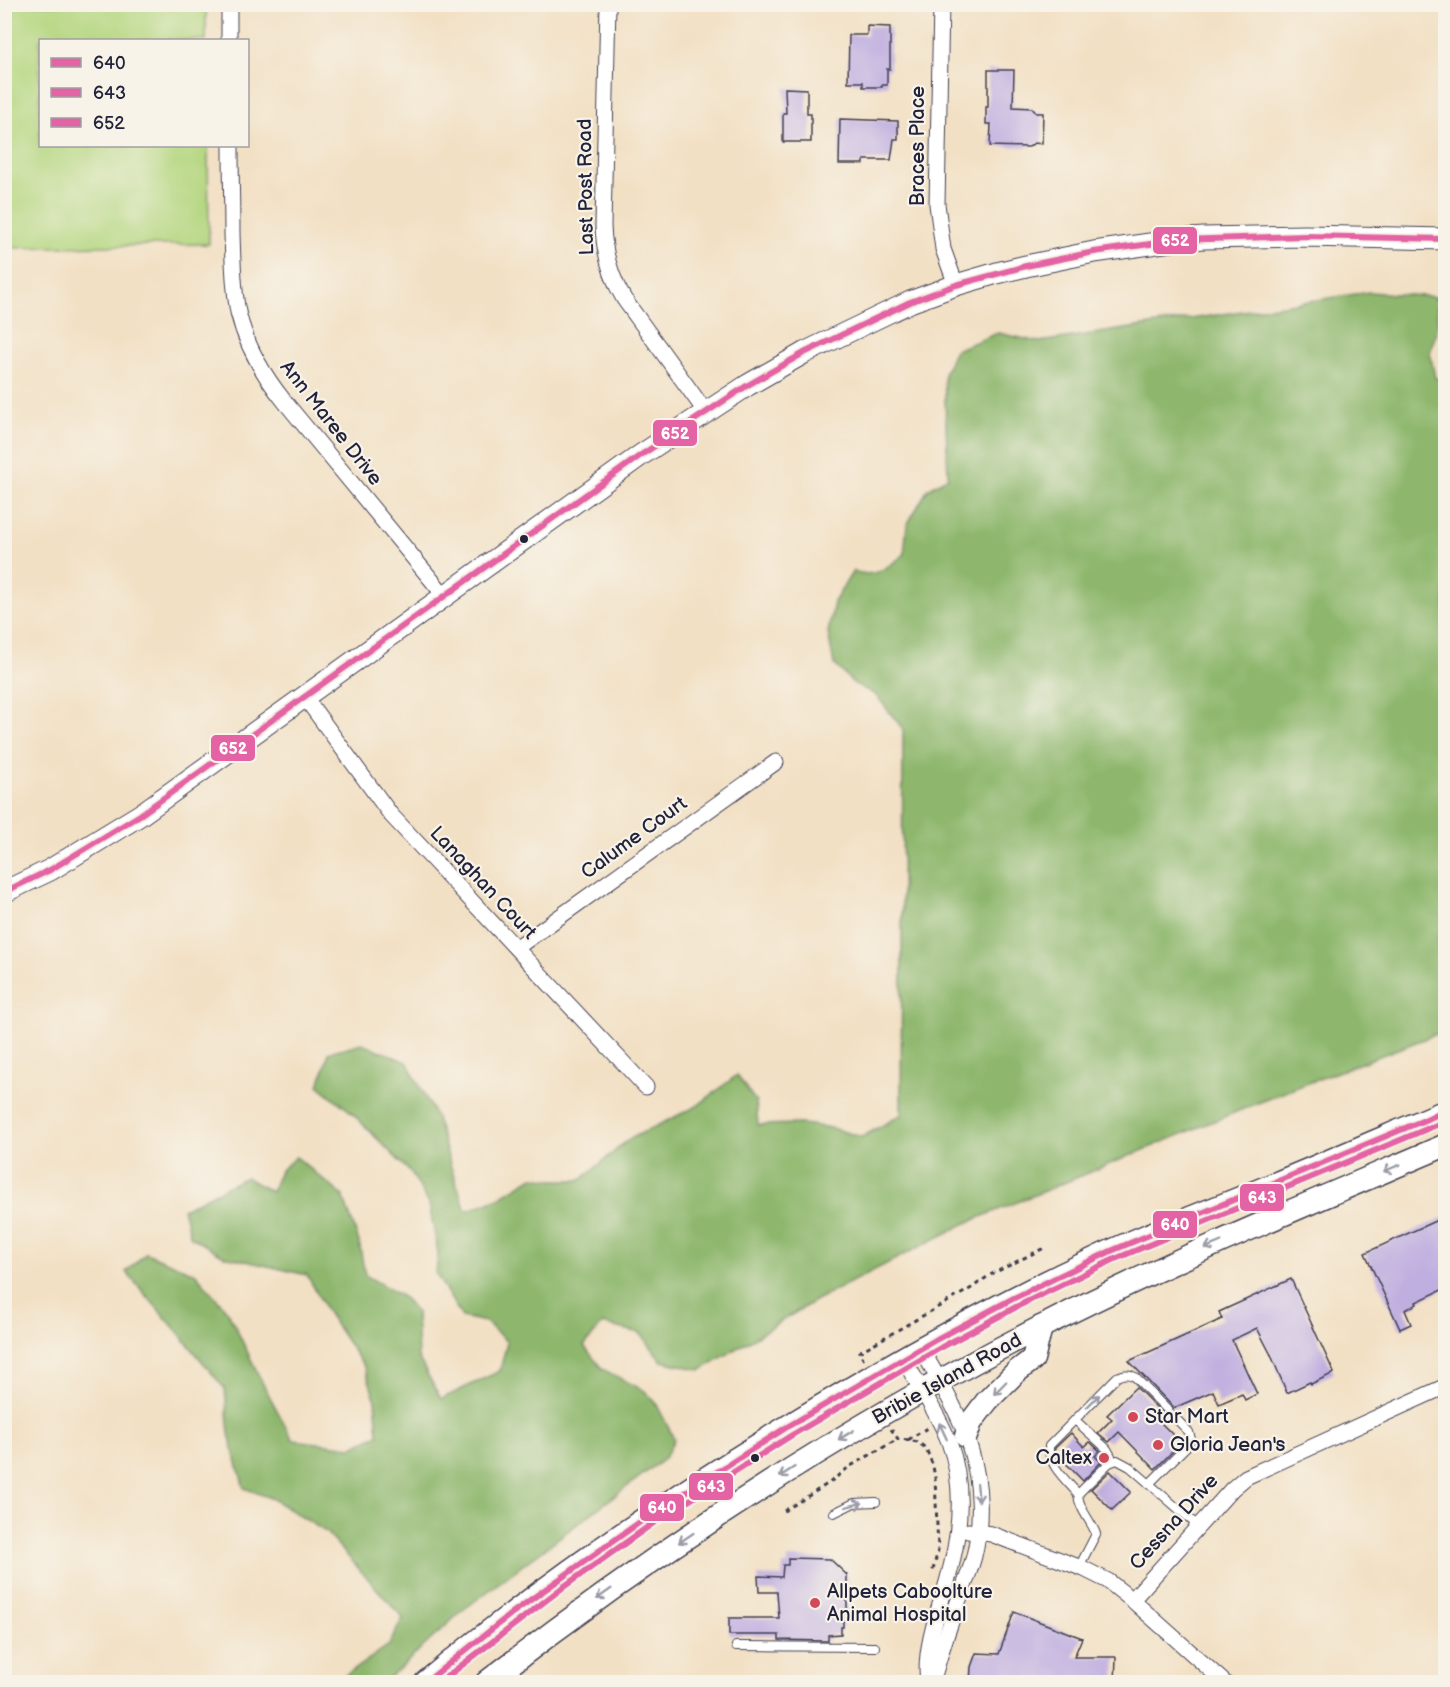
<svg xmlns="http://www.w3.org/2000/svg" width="1450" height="1687" viewBox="0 0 1450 1687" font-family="'Balsamiq Sans',sans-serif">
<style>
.green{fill:#b3d67e;stroke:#6a7c5c;stroke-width:1.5}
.forest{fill:#8eb76d;stroke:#586c54;stroke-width:1.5}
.building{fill:#bfaee0}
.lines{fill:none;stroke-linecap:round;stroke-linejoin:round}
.service-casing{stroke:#413e50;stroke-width:10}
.minor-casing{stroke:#413e50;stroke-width:17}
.secondary-casing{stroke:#413e50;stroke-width:23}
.primary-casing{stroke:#413e50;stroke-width:25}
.path{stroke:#413e50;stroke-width:3;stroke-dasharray:4.5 4.5;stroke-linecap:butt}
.service{stroke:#fff;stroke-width:8}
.minor{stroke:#fff;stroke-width:15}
.secondary{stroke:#fff;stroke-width:21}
.primary{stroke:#fff;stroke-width:22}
.bus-1-casing{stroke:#f7f3e8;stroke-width:10}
.bus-2-casing{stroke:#f7f3e8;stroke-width:10}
.bus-3-casing{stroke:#f7f3e8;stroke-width:10}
.bus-1{stroke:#e463a4;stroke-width:6}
.bus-2{stroke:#e463a4;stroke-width:6}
.bus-3{stroke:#e463a4;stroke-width:6}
.oneway{stroke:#9c9ca7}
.bus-dot{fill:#22223b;stroke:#f7f3e8;stroke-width:2}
.poi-dot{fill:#d1495b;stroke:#f7f3e8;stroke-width:2}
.labels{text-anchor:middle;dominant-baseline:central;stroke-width:4.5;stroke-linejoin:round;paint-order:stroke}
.street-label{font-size:20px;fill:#22223b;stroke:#f7f3e8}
.poi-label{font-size:20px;fill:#22223b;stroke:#f7f3e8;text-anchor:start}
.line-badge{stroke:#f7f3e8;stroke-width:2}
.badge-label{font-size:16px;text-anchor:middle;font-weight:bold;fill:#fff}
</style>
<rect width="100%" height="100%" fill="#f7f3e8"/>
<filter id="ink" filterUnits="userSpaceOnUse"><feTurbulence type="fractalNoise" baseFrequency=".0167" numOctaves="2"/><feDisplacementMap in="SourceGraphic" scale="12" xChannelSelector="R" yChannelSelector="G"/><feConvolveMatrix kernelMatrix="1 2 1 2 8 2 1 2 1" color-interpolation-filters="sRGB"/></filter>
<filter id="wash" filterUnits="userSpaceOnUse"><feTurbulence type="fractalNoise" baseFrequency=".008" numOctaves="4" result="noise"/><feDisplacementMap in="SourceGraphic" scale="24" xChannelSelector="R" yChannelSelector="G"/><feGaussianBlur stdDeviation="1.35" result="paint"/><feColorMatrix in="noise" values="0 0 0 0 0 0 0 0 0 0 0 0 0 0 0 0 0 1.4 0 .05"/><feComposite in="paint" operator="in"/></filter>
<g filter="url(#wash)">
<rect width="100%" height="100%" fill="#f2e0c4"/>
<polygon class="green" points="4,5 206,5 206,40 40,40 40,146 208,146 209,244 5,248"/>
<path class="forest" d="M1369 292 1436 297 1438 324 1430 353 1435 378 1445 381V1031L1282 1093 964 1224 816 1300 701 1370 662 1361 640 1333 602 1324 584 1346 602 1369 645 1391 657 1405 674 1439 665 1458 463 1610 385 1682H336L389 1645 403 1618 326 1532 273 1499 244 1488 229 1434 225 1389 178 1332 126 1272 146 1253 195 1273 228 1312 262 1382 293 1440 352 1447 378 1435 375 1398 365 1368 329 1315 307 1275 224 1256 191 1237 183 1209 246 1177 271 1192 280 1171 296 1157 343 1196 359 1242 365 1275 403 1297 416 1312 418 1357 441 1399 500 1371 507 1342 486 1322 462 1317 436 1274 438 1252 429 1204 412 1174 351 1112 319 1086 329 1052 362 1043 407 1062 436 1117 451 1167 466 1211 499 1198 533 1177 553 1180H581L628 1140 697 1106 737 1075 756 1102 758 1125 803 1124 831 1128 862 1137 901 1115 903 729 876 695 853 683 834 664 828 633 834 602 853 571C875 579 886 568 904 555L907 525 928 489 948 477 944 374 955 350 998 333 1039 342Z"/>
<g id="blocks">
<g class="building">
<polygon points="867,26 890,27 890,69 887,69 887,85 882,85 882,87 863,87 863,82 848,82 849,35 867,35"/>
<polygon points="988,70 1014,70 1013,107 1032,108 1036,113 1043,113 1042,144 1034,143 1029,147 990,146 991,124 986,124 986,107 988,107"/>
<polygon points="785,88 807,89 807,114 811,114 811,142 783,142 783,113 786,113"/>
<polygon points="840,119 898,121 898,139 894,139 891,160 864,160 864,164 839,164"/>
<polygon points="1446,1216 1446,1288 1416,1302 1417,1304 1405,1310 1411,1324 1400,1329 1365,1253"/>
<polygon points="1291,1279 1334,1373 1311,1384 1310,1382 1287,1393 1271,1355 1257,1328 1232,1340 1257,1394 1245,1400 1242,1394 1219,1404 1213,1391 1174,1408 1129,1361 1222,1319 1219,1312"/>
<polygon points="1136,1387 1163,1414 1155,1417 1181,1443 1155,1469 1119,1432 1109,1442 1098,1433 1112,1419 1107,1415"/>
<polygon points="1071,1433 1084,1447 1090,1442 1100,1451 1095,1456 1101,1462 1083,1481 1055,1452 1055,1448"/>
<polygon points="1110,1471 1131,1492 1112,1510 1091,1489"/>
<polygon points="788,1558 830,1559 847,1575 847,1611 843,1611 843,1627 841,1627 841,1634 828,1635 828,1641 779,1640 779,1635 729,1635 729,1618 779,1618 777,1592 759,1592 758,1576 782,1577 783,1565 788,1565"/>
<polygon points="1014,1612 1082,1638 1074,1657 1116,1657 1115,1683 970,1683 971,1667 976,1653 999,1654"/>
</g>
</g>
</g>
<g filter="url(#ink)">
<use href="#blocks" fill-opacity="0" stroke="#413e50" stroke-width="1.5"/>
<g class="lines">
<defs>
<g id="service">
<polyline points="1075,1420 1107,1449 1111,1456 1109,1463"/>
<path d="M1078 1494C1067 1481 1047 1464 1049 1446L1117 1377C1124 1374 1128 1373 1135 1377L1189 1432 1191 1439 1188 1445 1149 1484"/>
<polyline points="834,1513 854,1503 876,1502"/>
<path d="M1079 1567 1096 1534C1091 1520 1079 1510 1078 1494L1109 1463 1117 1460 1130 1467 1198 1526"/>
<polyline points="736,1646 875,1647"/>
</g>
<g id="minor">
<polyline points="229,4 229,40"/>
<path d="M608 4 603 226C604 253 610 276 624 299L705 411"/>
<polyline points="941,4 937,204 943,249 956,285"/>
<path d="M231 146C231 175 232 204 232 234 233 260 233 287 238 312 246 346 264 376 285 402L444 595"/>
<polyline points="304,696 391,815 646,1087"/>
<polyline points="516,948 776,762"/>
<path d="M921 1348C939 1381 961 1414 971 1451 981 1483 982 1523 974 1556 968 1579 957 1602 950 1625 943 1644 938 1663 932 1682"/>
<path d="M903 1358C918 1385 938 1413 949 1442 966 1488 960 1537 947 1582 939 1609 923 1652 928 1680"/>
<polyline points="968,1531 991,1534 1084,1569 1108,1581 1132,1600 1224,1682"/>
<polyline points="1132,1600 1232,1489 1246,1477 1446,1386"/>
</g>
<polyline id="secondary" points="4,892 50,870 140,815 641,455 748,385 804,353 910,302 956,285 997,273 1026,266 1094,252 1178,240 1204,238 1305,236 1446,239"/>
<g id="primary">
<polyline points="966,1436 971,1422 987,1401 1016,1372 1033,1359 1041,1327"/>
<path d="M426 1682C539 1588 661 1504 787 1427 886 1366 987 1309 1092 1260 1143 1235 1197 1216 1250 1194 1316 1167 1380 1139 1446 1111"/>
<path d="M487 1682C661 1547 846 1427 1041 1327 1173 1259 1310 1203 1446 1145"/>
</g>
</defs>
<use href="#service" class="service-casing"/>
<use href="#minor" class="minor-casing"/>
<use href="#secondary" class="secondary-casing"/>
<use href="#primary" class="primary-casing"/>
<g class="path">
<polyline points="864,1360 859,1352 970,1289 990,1275 1044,1248"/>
<polyline points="891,1429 898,1439 908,1440 917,1442 923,1446 927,1451 933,1466 935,1478 938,1550 932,1574"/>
<polyline points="908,1440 927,1428"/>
<polyline points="784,1511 829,1483 849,1467 898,1439"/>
</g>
<use href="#service" class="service"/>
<use href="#minor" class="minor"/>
<use href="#secondary" class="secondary"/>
<use href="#primary" class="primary"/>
<defs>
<polyline id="bus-1" points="426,1682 512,1613 647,1517 787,1427 937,1339 1014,1298 1111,1251 1446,1111"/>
<polyline id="bus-2" points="440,1682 562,1588 652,1524 792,1435 942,1347 1018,1306 1115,1259 1446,1121"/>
<polyline id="bus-3" points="4,892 50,870 140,815 641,455 748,385 804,353 910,302 956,285 1026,266 1094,252 1178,240 1305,236 1446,239"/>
</defs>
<use href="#bus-1" class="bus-1-casing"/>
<use href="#bus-2" class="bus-2-casing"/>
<use href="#bus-3" class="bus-3-casing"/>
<use href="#bus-1" class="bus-1"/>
<use href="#bus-2" class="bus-2"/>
<use href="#bus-3" class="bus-3"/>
</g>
<defs><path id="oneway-shaft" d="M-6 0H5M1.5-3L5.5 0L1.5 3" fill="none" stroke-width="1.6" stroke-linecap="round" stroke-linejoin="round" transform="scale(1.5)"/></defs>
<g class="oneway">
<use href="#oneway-shaft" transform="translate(1392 1168) rotate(157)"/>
<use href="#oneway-shaft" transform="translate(1213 1245) rotate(157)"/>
<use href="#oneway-shaft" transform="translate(1000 1388) rotate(134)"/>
<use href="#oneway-shaft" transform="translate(1093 1401) rotate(-45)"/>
<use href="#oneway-shaft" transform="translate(943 1431) rotate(-115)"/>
<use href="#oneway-shaft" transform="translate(846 1435) rotate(149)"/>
<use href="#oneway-shaft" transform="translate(787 1472) rotate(147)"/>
<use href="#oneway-shaft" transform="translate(978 1493) rotate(85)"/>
<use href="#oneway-shaft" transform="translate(854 1505) rotate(-14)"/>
<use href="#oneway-shaft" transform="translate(686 1538) rotate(146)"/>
<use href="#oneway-shaft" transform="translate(604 1594) rotate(145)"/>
</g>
</g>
<g class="bus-dot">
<circle cx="524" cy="539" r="5"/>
<circle cx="755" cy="1458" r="5"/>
</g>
<g class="poi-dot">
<circle cx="1133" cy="1417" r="6"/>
<circle cx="1158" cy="1445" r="6"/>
<circle cx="1104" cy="1458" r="6"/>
<circle cx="815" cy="1603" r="6"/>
</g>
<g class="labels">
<g class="street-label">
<text transform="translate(918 146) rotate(-90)">Braces Place</text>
<text transform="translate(586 187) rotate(-91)">Last Post Road</text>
<text transform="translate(331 423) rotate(52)">Ann Maree Drive</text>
<text transform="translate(634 838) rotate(-36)">Calume Court</text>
<text transform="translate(483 883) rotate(47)">Lanaghan Court</text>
<text transform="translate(947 1379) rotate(-29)">Bribie Island Road</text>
<text transform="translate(1174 1522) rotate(-48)">Cessna Drive</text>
</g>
<g class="poi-label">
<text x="1145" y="1417">Star Mart</text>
<text x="1170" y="1445">Gloria Jean's</text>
<text x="1092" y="1458" text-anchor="end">Caltex</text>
<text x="827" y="1592">Allpets Caboolture<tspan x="827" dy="23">Animal Hospital</tspan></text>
</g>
</g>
<g class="line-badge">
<rect x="1152" y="226" width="46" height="29" rx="6" fill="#e463a4"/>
<rect x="652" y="419" width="46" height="28" rx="6" fill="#e463a4"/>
<rect x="210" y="734" width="46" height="28" rx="6" fill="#e463a4"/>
<rect x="1239" y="1183" width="46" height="29" rx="6" fill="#e463a4"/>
<rect x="1152" y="1210" width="46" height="29" rx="6" fill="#e463a4"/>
<rect x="688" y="1472" width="46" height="29" rx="6" fill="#e463a4"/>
<rect x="639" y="1493" width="46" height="29" rx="6" fill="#e463a4"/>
</g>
<g class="badge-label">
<text x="1175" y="246">652</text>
<text x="675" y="439">652</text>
<text x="233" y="754">652</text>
<text x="1262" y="1203">643</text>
<text x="1175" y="1230">640</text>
<text x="711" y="1492">643</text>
<text x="662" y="1513">640</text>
</g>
<rect width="1450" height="1687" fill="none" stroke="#f7f3e8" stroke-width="24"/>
<rect x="39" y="39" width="210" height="108" fill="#f7f3e8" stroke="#a29fa3" stroke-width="1.5"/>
<rect x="51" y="58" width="30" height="9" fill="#e463a4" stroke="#a29fa3" stroke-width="1.5"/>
<text x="93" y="69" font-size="18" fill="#22223b">640</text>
<rect x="51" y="88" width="30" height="9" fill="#e463a4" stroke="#a29fa3" stroke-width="1.5"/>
<text x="93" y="99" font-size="18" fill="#22223b">643</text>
<rect x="51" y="118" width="30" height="9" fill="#e463a4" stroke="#a29fa3" stroke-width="1.5"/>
<text x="93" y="129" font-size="18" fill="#22223b">652</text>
</svg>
